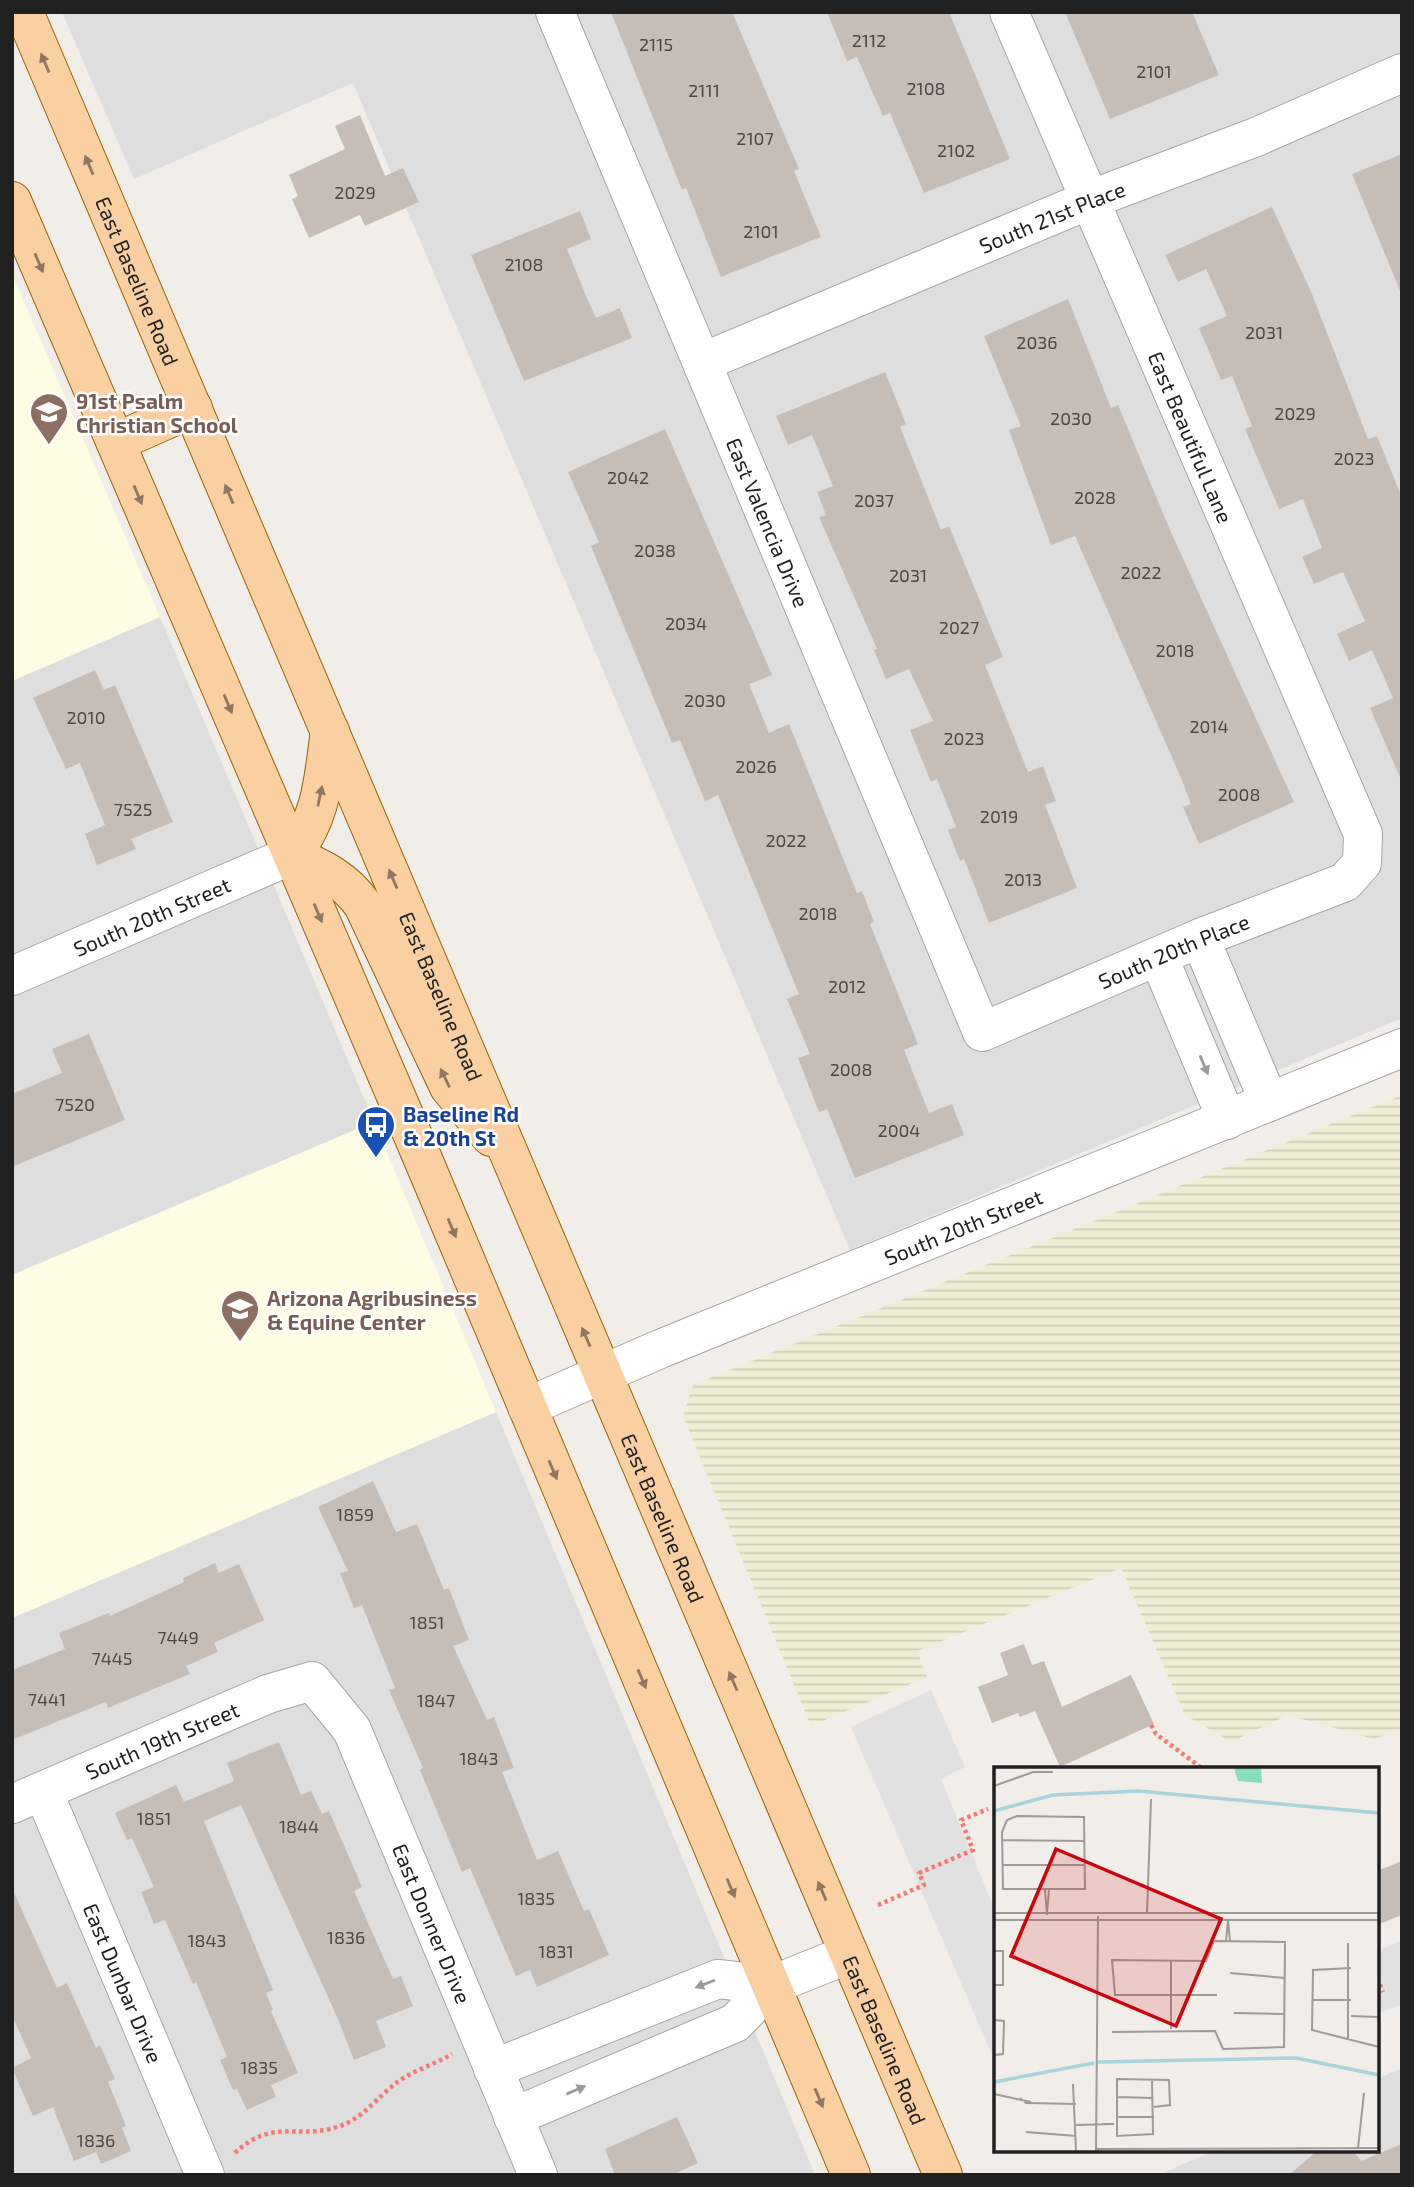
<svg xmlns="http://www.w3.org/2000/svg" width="1414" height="2187" viewBox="0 0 1414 2187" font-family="'Exo 2',sans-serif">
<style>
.residential{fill:#dfdede}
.education{fill:#fefde3}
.farmland{fill:url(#farmland-rules)}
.parking{fill:#e1e1e1}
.building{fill:#c6bdb7}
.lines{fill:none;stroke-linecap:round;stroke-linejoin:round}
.minor-casing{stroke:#a5a5a5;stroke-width:40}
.major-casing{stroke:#9a6103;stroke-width:40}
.path{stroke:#f77a72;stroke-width:4.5;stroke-dasharray:3.5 3.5;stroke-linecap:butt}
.minor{stroke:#fff;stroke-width:38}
.major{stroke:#fad0a3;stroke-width:38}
.oneway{fill:#8e7862}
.oneway2{fill:#9b9b9b}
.labels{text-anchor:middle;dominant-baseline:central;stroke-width:5;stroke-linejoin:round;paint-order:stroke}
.number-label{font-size:18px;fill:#4a4846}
.street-label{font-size:21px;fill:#212121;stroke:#fff}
.education-label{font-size:21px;font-weight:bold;fill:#785e54;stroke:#fff;text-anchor:start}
.transit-label{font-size:21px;font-weight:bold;fill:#164399;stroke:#fff;text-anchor:start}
.inset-river{fill:none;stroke:#a9d4dd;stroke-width:3.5}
.inset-road{fill:none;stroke:#9e9b98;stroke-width:2}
.view{fill:#cd040e;fill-opacity:0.15;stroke:#cd040e;stroke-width:3.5}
.inset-edge{fill:none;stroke:#212121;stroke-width:3.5}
</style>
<defs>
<pattern id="farmland-rules" width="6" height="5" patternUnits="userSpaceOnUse" patternTransform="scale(1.75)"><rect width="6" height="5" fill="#eeefd4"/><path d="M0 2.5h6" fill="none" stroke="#cccdb6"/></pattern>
</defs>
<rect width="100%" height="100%" fill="#f1ede8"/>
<g class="residential">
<polygon points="62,12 1402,12 1402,1018 850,1250 353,83 134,179"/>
<polygon points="160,617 374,1122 12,1275 12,680"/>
<polygon points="496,1412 815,2175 12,2175 12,1618"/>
<polygon points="1402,2068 1402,2175 1159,2175 1215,2150 1377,2150 1377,2079"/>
</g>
<g class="education">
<polygon points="12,274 160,617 12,681"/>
<polygon points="374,1122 496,1412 12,1618 12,1275"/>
</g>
<polygon class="farmland" points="1402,1095 1402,1729 1374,1739 1288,1715 1231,1742 1185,1715 1121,1568 917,1651 927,1677 811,1726 683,1416 693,1385"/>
<g class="parking">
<polygon points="931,1690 965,1767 941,1779 996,1913 996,2064 851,1727"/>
<polygon points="1402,1940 1402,2004 1377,2014 1377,1951"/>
</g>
<g class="building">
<polygon points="611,12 732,12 799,169 794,171 821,237 721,277 686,188 682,190 670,160"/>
<polygon points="827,12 949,12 1010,159 924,193 890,113 883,116 857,57 847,61"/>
<polygon points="1065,12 1192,12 1219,75 1110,119"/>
<polygon points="360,115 385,176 403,168 419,202 365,226 360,215 309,238 292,199 298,196 289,175 345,149 335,126"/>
<polygon points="1402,154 1402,293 1401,293 1352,174"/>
<polygon points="1272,207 1312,294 1368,439 1377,436 1402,498 1402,782 1370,708 1393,698 1372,650 1349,661 1337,634 1365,621 1343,572 1314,584 1302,557 1322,548 1303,499 1279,509 1245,429 1252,426 1232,376 1221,380 1199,328 1227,316 1206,269 1178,282 1165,255"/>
<polygon points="580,211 591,239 567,249 586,296 596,318 620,308 632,338 524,381 471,255"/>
<polygon points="1068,299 1111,408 1118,405 1170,530 1294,802 1199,844 1183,807 1191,804 1181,778 1075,536 1051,545 1009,430 1021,426 984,336"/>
<polygon points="885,372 906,424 900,427 941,530 949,526 1003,657 985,665 1028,772 1043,766 1056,801 1045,805 1077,888 989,923 964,859 960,861 948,830 956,827 937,779 931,782 910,730 933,721 909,669 886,679 874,650 877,649 819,517 826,515 817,492 833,486 812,435 788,445 776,416"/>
<polygon points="665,429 772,675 749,684 769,733 789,724 857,893 862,891 874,922 870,924 918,1044 904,1050 929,1113 952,1104 964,1135 855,1178 827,1109 819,1112 798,1058 810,1054 787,999 799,994 741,852 718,795 705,801 680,740 672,743 591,546 599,542 568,472"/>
<polygon points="95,670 104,690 115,685 173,822 131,839 136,849 97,865 85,834 105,825 80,763 66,769 33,698"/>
<polygon points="89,1034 125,1120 12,1167 12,1094 62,1073 52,1049"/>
<polygon points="373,1481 396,1532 417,1524 444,1590 449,1588 469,1640 453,1646 487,1720 494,1717 514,1768 502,1772 537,1860 558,1851 584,1911 589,1909 609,1955 537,1987 530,1970 516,1976 470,1868 462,1872 420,1770 423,1768 389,1690 395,1688 362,1605 354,1608 340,1573 348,1571 318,1507"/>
<polygon points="215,1563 219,1573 239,1564 264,1620 214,1643 218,1652 186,1666 190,1674 108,1708 106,1702 12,1740 12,1670 65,1649 59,1633 109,1613 110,1616 184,1582 183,1578"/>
<polygon points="1024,1644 1032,1665 1044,1661 1062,1707 1131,1675 1154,1724 1060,1767 1035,1711 1020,1717 1018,1713 992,1723 978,1687 1008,1675 1000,1653"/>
<polygon points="279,1742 301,1795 311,1791 322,1814 329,1811 362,1887 354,1891 393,1979 401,1976 413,2006 376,2021 386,2047 354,2060 338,2019 241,1805 204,1821 273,1990 266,1993 273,2010 271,2011 298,2073 271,2085 276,2097 247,2110 237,2089 233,2090 220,2060 227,2057 196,1982 193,1984 165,1920 154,1924 141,1892 154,1887 132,1838 127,1840 115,1813 176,1785 184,1802 234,1781 227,1763"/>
<polygon points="1402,1861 1402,1915 1377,1925 1377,1871"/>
<polygon points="12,1888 57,1988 67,1983 96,2048 100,2045 115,2079 108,2082 126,2126 122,2128 131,2151 101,2164 96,2152 74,2161 53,2107 33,2116 12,2068 31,2058 12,2015"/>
<polygon points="677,2117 698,2163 672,2175 615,2175 605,2149"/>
<polygon points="1402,2144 1402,2175 1289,2175 1318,2150 1352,2150 1361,2161"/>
</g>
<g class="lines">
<defs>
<g id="minor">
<path id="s1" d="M555 12 982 1032 1200 938 1345 882 1362 863 1363 834 1009 12"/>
<path id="s2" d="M703 362 1089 200 1256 137 1402 73"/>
<polyline points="1200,938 1269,1102"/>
<polyline points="1159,958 1227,1120"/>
<path id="s3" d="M12 976 292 855"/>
<path id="s4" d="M527 1407 660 1349 1402 1048"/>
<path id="s5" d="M43 1791 205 2175"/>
<path id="s6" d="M12 1804 268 1694 312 1681 352 1730 538 2175"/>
<polyline points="493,2069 718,1979 772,1985"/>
<polyline points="513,2117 735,2023 772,1985 849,1954"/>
</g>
<g id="major">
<path id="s7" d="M24 12 943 2175"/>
<polyline points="12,201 417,1145 851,2175"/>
<polyline points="116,442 193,408"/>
<path d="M330 731C323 779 323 815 292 855 321 868 345 879 363 905L449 1087 491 1137"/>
</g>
</defs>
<use href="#minor" class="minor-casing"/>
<use href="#major" class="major-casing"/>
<g class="path">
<polyline points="1151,1725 1156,1734 1203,1769"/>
<polyline points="878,1905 924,1885 919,1873 973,1850 961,1820 988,1809"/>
<polyline points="1377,1978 1383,1992"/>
<path d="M235 2153C275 2115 301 2143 345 2124 363 2117 379 2096 395 2084 411 2071 434 2065 452 2054"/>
</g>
<use href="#minor" class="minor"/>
<use href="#major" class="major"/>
</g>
<defs><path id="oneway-solid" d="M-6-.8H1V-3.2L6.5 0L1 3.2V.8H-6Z" transform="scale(1.75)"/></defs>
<g class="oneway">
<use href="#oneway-solid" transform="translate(45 63) rotate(-113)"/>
<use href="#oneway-solid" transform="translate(89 165) rotate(-113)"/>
<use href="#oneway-solid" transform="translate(39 263) rotate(67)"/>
<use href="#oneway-solid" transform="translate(229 494) rotate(-113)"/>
<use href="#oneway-solid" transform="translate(138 495) rotate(67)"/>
<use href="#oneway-solid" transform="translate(228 704) rotate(67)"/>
<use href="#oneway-solid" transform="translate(320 796) rotate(-78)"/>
<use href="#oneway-solid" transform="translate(393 879) rotate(-113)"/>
<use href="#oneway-solid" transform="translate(318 913) rotate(67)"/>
<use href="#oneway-solid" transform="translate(445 1078) rotate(-116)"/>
<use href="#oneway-solid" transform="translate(452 1228) rotate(67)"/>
<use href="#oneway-solid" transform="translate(586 1337) rotate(-113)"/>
<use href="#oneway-solid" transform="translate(553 1470) rotate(67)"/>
<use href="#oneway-solid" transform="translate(642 1679) rotate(67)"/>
<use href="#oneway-solid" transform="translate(733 1681) rotate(-113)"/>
<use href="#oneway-solid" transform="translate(731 1888) rotate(67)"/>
<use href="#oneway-solid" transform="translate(822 1891) rotate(-113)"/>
<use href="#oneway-solid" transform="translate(819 2098) rotate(67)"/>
</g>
<g class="oneway2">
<use href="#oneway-solid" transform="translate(1204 1065) rotate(67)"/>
<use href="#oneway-solid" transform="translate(705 1984) rotate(159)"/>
<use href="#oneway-solid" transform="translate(576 2090) rotate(-23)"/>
</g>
<defs>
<symbol id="school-pin" viewBox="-11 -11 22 30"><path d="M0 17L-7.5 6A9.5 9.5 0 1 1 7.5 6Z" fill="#8d6e63" stroke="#fff"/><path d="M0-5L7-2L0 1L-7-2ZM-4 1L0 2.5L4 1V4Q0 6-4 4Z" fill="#fff"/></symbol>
<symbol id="bus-pin" viewBox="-11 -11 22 30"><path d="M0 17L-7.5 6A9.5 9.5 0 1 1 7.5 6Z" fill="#1a4fb4" stroke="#fff"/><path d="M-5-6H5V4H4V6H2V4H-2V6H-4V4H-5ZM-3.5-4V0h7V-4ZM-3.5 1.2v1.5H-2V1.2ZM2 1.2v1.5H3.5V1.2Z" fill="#fff"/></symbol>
</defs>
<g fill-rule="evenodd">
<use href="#school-pin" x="27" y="390" width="44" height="60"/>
<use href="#bus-pin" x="354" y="1103" width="44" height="60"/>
<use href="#school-pin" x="218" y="1287" width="44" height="60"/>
</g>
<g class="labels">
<g class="number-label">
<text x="869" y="40">2112</text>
<text x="656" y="44">2115</text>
<text x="1154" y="71">2101</text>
<text x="926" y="88">2108</text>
<text x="704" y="90">2111</text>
<text x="755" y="138">2107</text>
<text x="956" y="150">2102</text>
<text x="355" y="192">2029</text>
<text x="761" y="231">2101</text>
<text x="524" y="264">2108</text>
<text x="1264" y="332">2031</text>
<text x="1037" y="342">2036</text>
<text x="1295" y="413">2029</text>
<text x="1071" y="418">2030</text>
<text x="1354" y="458">2023</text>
<text x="628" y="477">2042</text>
<text x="1095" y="497">2028</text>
<text x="874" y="500">2037</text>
<text x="655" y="550">2038</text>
<text x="1141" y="572">2022</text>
<text x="908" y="575">2031</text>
<text x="686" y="623">2034</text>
<text x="959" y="627">2027</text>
<text x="1175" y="650">2018</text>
<text x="705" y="700">2030</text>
<text x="86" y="717">2010</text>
<text x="1209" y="726">2014</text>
<text x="964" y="738">2023</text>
<text x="756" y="766">2026</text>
<text x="1239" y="794">2008</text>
<text x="133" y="809">7525</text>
<text x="999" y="816">2019</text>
<text x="786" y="840">2022</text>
<text x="1023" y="879">2013</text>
<text x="818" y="913">2018</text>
<text x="847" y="986">2012</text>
<text x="851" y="1069">2008</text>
<text x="75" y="1104">7520</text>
<text x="899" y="1130">2004</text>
<text x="355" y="1514">1859</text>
<text x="427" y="1622">1851</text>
<text x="178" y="1637">7449</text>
<text x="112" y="1658">7445</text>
<text x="47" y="1699">7441</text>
<text x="436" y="1700">1847</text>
<text x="479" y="1758">1843</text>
<text x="154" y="1818">1851</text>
<text x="299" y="1826">1844</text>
<text x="536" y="1898">1835</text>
<text x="346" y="1937">1836</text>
<text x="207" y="1940">1843</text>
<text x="556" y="1951">1831</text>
<text x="259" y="2067">1835</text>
<text x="96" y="2140">1836</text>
</g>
<g class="street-label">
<text stroke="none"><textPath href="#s2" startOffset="378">South 21st Place</textPath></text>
<text stroke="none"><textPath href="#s7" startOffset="292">East Baseline Road</textPath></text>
<text transform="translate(1191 437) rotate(67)">East Beautiful Lane</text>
<text stroke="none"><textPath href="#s1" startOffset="553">East Valencia Drive</textPath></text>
<text stroke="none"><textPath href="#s3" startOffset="152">South 20th Street</textPath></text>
<text stroke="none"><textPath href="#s1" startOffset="1314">South 20th Place</textPath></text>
<text stroke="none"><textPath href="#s7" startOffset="1069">East Baseline Road</textPath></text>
<text stroke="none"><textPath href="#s4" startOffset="472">South 20th Street</textPath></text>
<text stroke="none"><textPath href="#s7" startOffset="1636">East Baseline Road</textPath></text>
<text stroke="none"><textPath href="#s6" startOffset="163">South 19th Street</textPath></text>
<text stroke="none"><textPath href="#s6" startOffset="597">East Donner Drive</textPath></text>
<text stroke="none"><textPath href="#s5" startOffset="208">East Dunbar Drive</textPath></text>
<text stroke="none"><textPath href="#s7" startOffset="2203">East Baseline Road</textPath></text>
</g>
<g class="education-label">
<text x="76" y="400">91st Psalm<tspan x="76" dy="24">Christian School</tspan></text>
<text x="267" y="1297">Arizona Agribusiness<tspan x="267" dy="24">&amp; Equine Center</tspan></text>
</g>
<g class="transit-label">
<text x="403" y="1113">Baseline Rd<tspan x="403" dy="24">&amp; 20th St</tspan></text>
</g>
</g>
<g transform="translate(994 1767)">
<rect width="385" height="385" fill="#f1ede8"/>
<path d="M240 1H267L268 16 244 14Z" fill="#88deb8"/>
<path class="inset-river" d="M0 44 59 28 144 24 385 46M104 295 302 291 385 308M0 315 100 296"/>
<path class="inset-road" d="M0 19 39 5H59M23 49 90 50 91 122H9L8 65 13 53ZM8 73 91 74M8 98H91M51 123 53 148M0 146H385M53 147 55 123M153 147 157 32M0 153H385M234 153 236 174M232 174 234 153M354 176V273M0 184H9V218H0M357 201 319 203 318 263 385 280M236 206 291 211M318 233H357M240 246 291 247M357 249 385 250M0 253 10 254 9 287 0 288M177 262V194M118 265 221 264 229 282 290 280 291 175 220 174 212 194 118 193 121 228H223M158 312 159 367 123 369V312L175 313 176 338 160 340M79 317 82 384M0 327 37 335M123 330 158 331M26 331 32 336 82 337M123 350H160M82 358 120 357H108M32 365 82 369M364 381 370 326M102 382 385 381M102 384 104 149"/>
<path class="view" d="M62 82 227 152 182 259 17 189Z"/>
<rect width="385" height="385" class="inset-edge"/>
</g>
<rect width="1414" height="2187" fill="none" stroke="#212121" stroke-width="28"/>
</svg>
